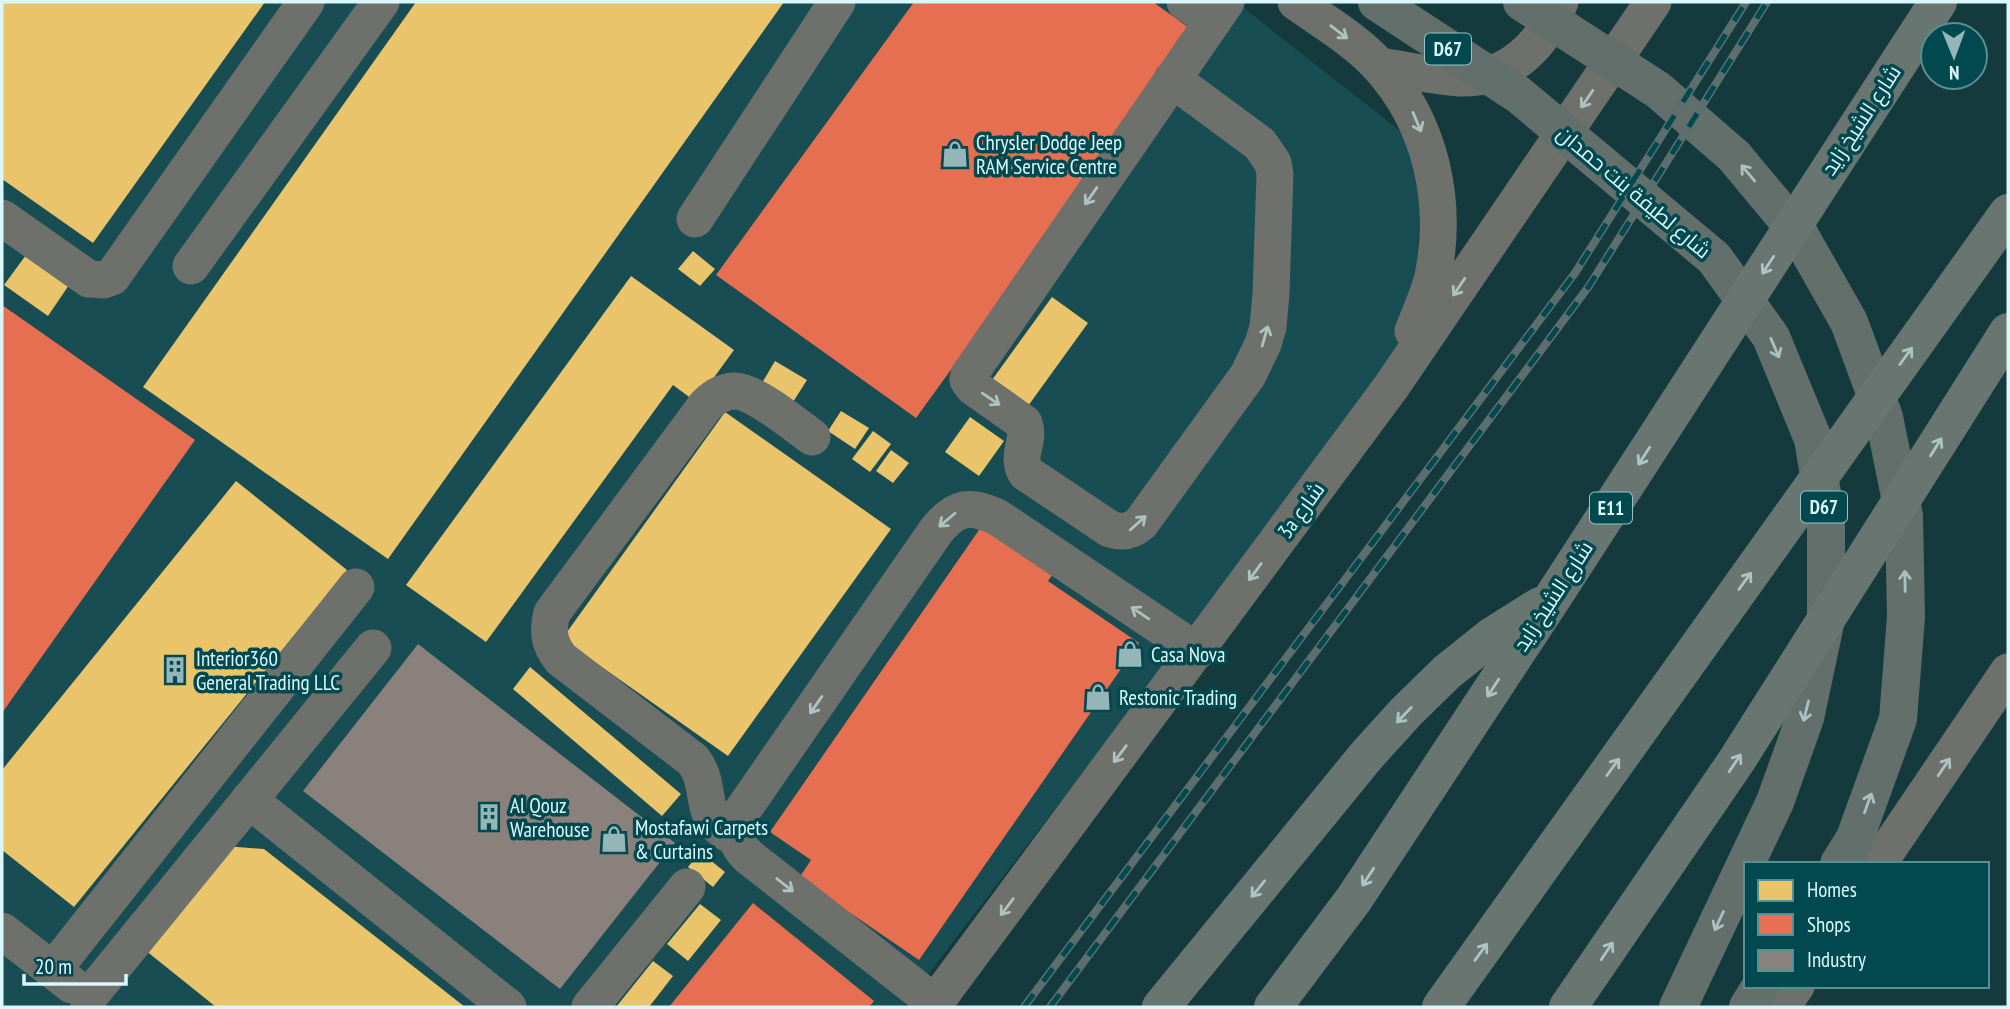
<svg xmlns="http://www.w3.org/2000/svg" width="2010" height="1009" viewBox="0 0 2010 1009" font-family="'PT Sans Narrow',Cairo,sans-serif">
<style>
.built{fill:#174d53}
.homes{fill:#e9c46a}
.shops{fill:#e76f51}
.industry{fill:#8a817c}
.lines{fill:none;stroke-linecap:round;stroke-linejoin:round}
.minor{stroke:#6d706b;stroke-width:37}
.major{stroke:#636f6b;stroke-width:38}
.highway{stroke:#687570;stroke-width:38}
.rail-casing{stroke:#5c6e6e;stroke-width:8}
.rail{stroke:#02484f;stroke-width:5;stroke-dasharray:16;stroke-linecap:butt}
.oneway{stroke:#aec2c1}
.oneway2{stroke:#aac1c1}
.oneway3{stroke:#acc4c3}
.labels{text-anchor:middle;dominant-baseline:central;stroke-width:7;stroke-linejoin:round;paint-order:stroke}
.shield{fill:#02484f;stroke:#99c3c7;stroke-width:2}
.shield-label{font-size:19px;font-weight:bold;fill:#daf8fb}
.street-label{font-size:21px;fill:#daf8fb;stroke:#02484f}
.poi-label{font-size:21px;fill:#daf8fb;stroke:#02484f;text-anchor:start}
</style>
<rect width="100%" height="100%" fill="#143a3e"/>
<polygon class="built" points="2,2 1236,2 1423,149 1413,342 903,1007 2,1007"/>
<g class="homes">
<polygon points="2,2 265,2 93,243 2,179"/>
<polygon points="416,2 784,2 388,559 143,387"/>
<polygon points="693,251 715,269 700,286 678,269"/>
<polygon points="26,255 69,285 48,316 4,285"/>
<polygon points="631,276 734,350 696,402 673,385 486,642 406,585"/>
<polygon points="1052,297 1088,323 1028,406 992,380"/>
<polygon points="775,361 807,380 793,402 762,383"/>
<polygon points="841,411 869,428 855,449 828,431"/>
<polygon points="725,412 891,529 728,756 562,639"/>
<polygon points="970,417 1004,441 979,476 945,452"/>
<polygon points="873,431 891,444 870,472 852,459"/>
<polygon points="891,450 909,463 893,483 876,471"/>
<polygon points="236,481 347,570 74,907 2,850 2,770"/>
<polygon points="530,667 681,794 662,816 513,689"/>
<polygon points="225,846 264,849 465,1007 216,1007 145,950"/>
<polygon points="700,852 725,872 713,887 688,867"/>
<polygon points="700,904 721,920 688,961 667,944"/>
<polygon points="653,961 673,976 649,1007 616,1007"/>
</g>
<g class="shops">
<polygon points="914,2 1153,2 1195,32 916,418 716,275"/>
<polygon points="2,305 195,440 2,713"/>
<polygon points="988,517 1059,565 1048,581 1139,643 919,960 799,878 811,860 770,832"/>
<polygon points="753,903 874,1001 869,1007 669,1007"/>
</g>
<polygon class="industry" points="418,644 675,843 560,989 303,791"/>
<g class="lines">
<g class="minor">
<polyline points="1185,2 1213,21"/>
<path d="M1296 2C1324 22 1357 41 1380 67 1431 124 1448 201 1433 276 1429 294 1420 313 1413 331"/>
<path d="M1380 66C1406 70 1433 76 1460 78 1509 80 1544 44 1560 2"/>
<path d="M1172 79 1260 144 1273 163 1275 174 1271 293 1268 327 1263 344 1248 375 1141 523C1131 532 1122 533 1110 529L1026 473C1015 455 1031 441 1024 423L973 387 968 380 969 375 1226 2"/>
<polyline points="2,218 89,279 104,280 112,277 306,2"/>
<polyline points="695,219 837,2"/>
<polyline points="191,266 381,2"/>
<polyline points="249,800 508,1007"/>
<path d="M735 837C694 819 715 788 693 760L561 659C549 644 547 632 552 613L706 405C714 397 723 391 735 391 756 392 794 424 812 437"/>
<polyline points="1878,864 2008,672"/>
<polyline points="2,931 72,985"/>
<polyline points="53,970 356,587"/>
<polyline points="88,998 373,648"/>
<path d="M935 1003 749 857C735 844 732 832 740 814L936 531C955 507 969 504 997 517L1197 651"/>
<polyline points="590,1007 687,887"/>
<polyline points="932,1007 1391,387 1653,2"/>
<polyline points="1781,1007 1796,986"/>
</g>
<g class="major">
<polyline points="1377,2 1519,95 1714,258 1771,337 1813,439 1826,517 1826,619 1805,718 1775,802 1678,1007"/>
<polyline points="1522,2 1658,90 1734,156 1799,234 1849,322 1884,417 1904,516 1906,617 1898,719 1855,838 1839,864"/>
<polyline points="1748,1007 1761,986"/>
</g>
<g class="highway">
<polyline points="1161,1007 1367,755 1406,712 1447,672 1492,636 1540,606"/>
<polyline points="1273,1007 1354,899 1553,597 1938,2"/>
<polyline points="1441,1007 2008,213"/>
<polyline points="1568,1007 1737,760 2008,332"/>
</g>
<defs>
<g id="rail">
<polyline points="1024,1007 1575,273 1746,2"/>
<polyline points="1050,1007 1589,286 1767,2"/>
</g>
</defs>
<use href="#rail" class="rail-casing"/>
<use href="#rail" class="rail"/>
</g>
<defs><path id="oneway-shaft" d="M-6 0H5M1.5-3L5.5 0L1.5 3" fill="none" stroke-width="1.6" stroke-linecap="round" stroke-linejoin="round" transform="scale(1.75)"/></defs>
<g class="oneway">
<use href="#oneway-shaft" transform="translate(1339 32) rotate(37)"/>
<use href="#oneway-shaft" transform="translate(1587 99) rotate(124)"/>
<use href="#oneway-shaft" transform="translate(1417 122) rotate(67)"/>
<use href="#oneway-shaft" transform="translate(1091 196) rotate(125)"/>
<use href="#oneway-shaft" transform="translate(1459 287) rotate(124)"/>
<use href="#oneway-shaft" transform="translate(1265 336) rotate(-74)"/>
<use href="#oneway-shaft" transform="translate(991 399) rotate(34)"/>
<use href="#oneway-shaft" transform="translate(947 520) rotate(140)"/>
<use href="#oneway-shaft" transform="translate(1138 523) rotate(-42)"/>
<use href="#oneway-shaft" transform="translate(1255 572) rotate(126)"/>
<use href="#oneway-shaft" transform="translate(1140 613) rotate(-146)"/>
<use href="#oneway-shaft" transform="translate(816 705) rotate(125)"/>
<use href="#oneway-shaft" transform="translate(1120 754) rotate(127)"/>
<use href="#oneway-shaft" transform="translate(1944 767) rotate(-56)"/>
<use href="#oneway-shaft" transform="translate(785 885) rotate(38)"/>
<use href="#oneway-shaft" transform="translate(1007 907) rotate(127)"/>
</g>
<g class="oneway2">
<use href="#oneway-shaft" transform="translate(1748 173) rotate(-130)"/>
<use href="#oneway-shaft" transform="translate(1775 348) rotate(67)"/>
<use href="#oneway-shaft" transform="translate(1905 581) rotate(-91)"/>
<use href="#oneway-shaft" transform="translate(1806 711) rotate(104)"/>
<use href="#oneway-shaft" transform="translate(1868 803) rotate(-70)"/>
<use href="#oneway-shaft" transform="translate(1719 921) rotate(115)"/>
</g>
<g class="oneway3">
<use href="#oneway-shaft" transform="translate(1768 265) rotate(123)"/>
<use href="#oneway-shaft" transform="translate(1906 356) rotate(-54)"/>
<use href="#oneway-shaft" transform="translate(1936 447) rotate(-58)"/>
<use href="#oneway-shaft" transform="translate(1644 456) rotate(123)"/>
<use href="#oneway-shaft" transform="translate(1745 581) rotate(-54)"/>
<use href="#oneway-shaft" transform="translate(1493 688) rotate(123)"/>
<use href="#oneway-shaft" transform="translate(1404 715) rotate(134)"/>
<use href="#oneway-shaft" transform="translate(1735 763) rotate(-56)"/>
<use href="#oneway-shaft" transform="translate(1613 767) rotate(-54)"/>
<use href="#oneway-shaft" transform="translate(1368 877) rotate(123)"/>
<use href="#oneway-shaft" transform="translate(1258 889) rotate(129)"/>
<use href="#oneway-shaft" transform="translate(1607 951) rotate(-56)"/>
<use href="#oneway-shaft" transform="translate(1481 952) rotate(-54)"/>
</g>
<defs>
<symbol id="shop-bare" viewBox="-9 -9 18 18"><path d="M-5-2.5h2.3a2.7 3.5 0 0 1 5.4 0H5L5.5 6h-11ZM-1.5-2.5h3a1.5 2.3 0 0 0-3 0Z" fill="#95b6b9" stroke="#02484f" stroke-width="2.5" paint-order="stroke"/></symbol>
<symbol id="building-bare" viewBox="-9 -9 18 18"><path d="M-4-6H4V6H1V3H-1V6H-4ZM-2.5-4.3h1.7v1.8h-1.7ZM.8-4.3h1.7v1.8H.8ZM-2.5-1h1.7V.8h-1.7ZM.8-1h1.7V.8H.8Z" fill="#95b6b9" stroke="#02484f" stroke-width="2.5" paint-order="stroke"/></symbol>
</defs>
<g fill-rule="evenodd">
<use href="#shop-bare" x="936" y="135" width="38" height="38"/>
<use href="#shop-bare" x="1111" y="635" width="38" height="38"/>
<use href="#building-bare" x="156" y="651" width="38" height="38"/>
<use href="#shop-bare" x="1079" y="678" width="38" height="38"/>
<use href="#building-bare" x="470" y="798" width="38" height="38"/>
<use href="#shop-bare" x="595" y="820" width="38" height="38"/>
</g>
<g class="labels">
<g class="shield">
<rect x="1425" y="33.5" width="46" height="31" rx="5"/>
<rect x="1801" y="491.5" width="46" height="31" rx="5"/>
<rect x="1590" y="492.5" width="42" height="31" rx="5"/>
</g>
<g class="shield-label">
<text x="1448" y="49">D67</text>
<text x="1824" y="507">D67</text>
<text x="1611" y="508">E11</text>
</g>
<g class="street-label">
<text transform="translate(1861 120) rotate(-57)">شارع الشيخ زايد</text>
<text transform="translate(1634 192) rotate(40)">شارع لطيفة بنت حمدان</text>
<text transform="translate(1301 510) rotate(-54)">3a شارع</text>
<text transform="translate(1553 596) rotate(-57)">شارع الشيخ زايد</text>
</g>
<g class="poi-label">
<text x="976" y="142">Chrysler Dodge Jeep<tspan x="976" dy="24">RAM Service Centre</tspan></text>
<text x="1151" y="654">Casa Nova</text>
<text x="196" y="658">Interior360<tspan x="196" dy="24">General Trading LLC</tspan></text>
<text x="1119" y="697">Restonic Trading</text>
<text x="510" y="805">Al Qouz<tspan x="510" dy="24">Warehouse</tspan></text>
<text x="635" y="827">Mostafawi Carpets<tspan x="635" dy="24">&amp; Curtains</tspan></text>
</g>
</g>
<rect width="2010" height="1009" fill="none" stroke="#daf8fb" stroke-width="7"/>
<rect x="1744" y="862" width="245" height="126" fill="#02484f" stroke="#588e94" stroke-width="2"/>
<rect x="1758" y="880" width="35" height="21" fill="#e9c46a" stroke="#588e94" stroke-width="2"/>
<text x="1807" y="897" font-size="21" fill="#daf8fb">Homes</text>
<rect x="1758" y="914" width="35" height="21" fill="#e76f51" stroke="#588e94" stroke-width="2"/>
<text x="1807" y="932" font-size="21" fill="#daf8fb">Shops</text>
<rect x="1758" y="950" width="35" height="21" fill="#8a817c" stroke="#588e94" stroke-width="2"/>
<text x="1807" y="967" font-size="21" fill="#daf8fb">Industry</text>
<g transform="translate(1954 56) rotate(179)"><circle r="33" fill="#02484f" stroke="#588e94" stroke-width="2"/>
<path d="M0-5L12 26L0 18L-12 26Z" fill="#95b6b9"/>
<text y="-10" font-size="19" font-weight="bold" text-anchor="middle" fill="#daf8fb">N</text>
</g>
<path d="M24 974v10h102v-10" fill="none" stroke="#daf8fb" stroke-width="3.5"/>
<text x="35" y="974" font-size="21" fill="#daf8fb" stroke="#02484f" stroke-width="5" paint-order="stroke">20 m</text>
</svg>
